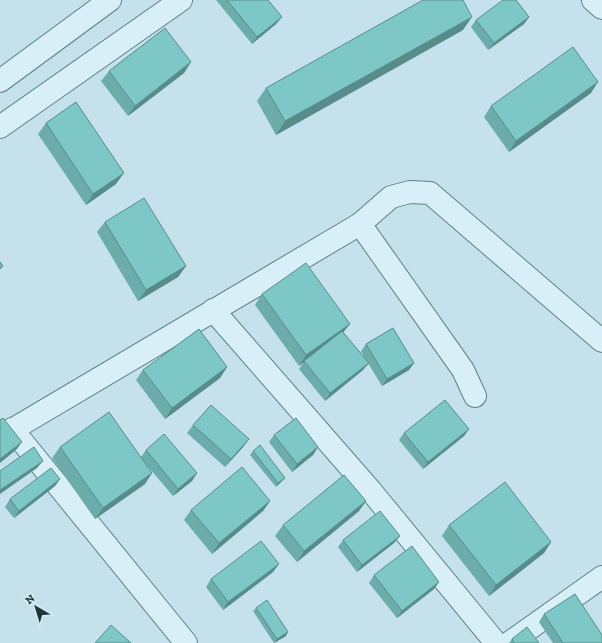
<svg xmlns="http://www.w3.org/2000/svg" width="602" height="643" viewBox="0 0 602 643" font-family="'Zilla Slab',serif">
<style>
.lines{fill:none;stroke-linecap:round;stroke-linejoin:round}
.minor-casing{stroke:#5c8286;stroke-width:24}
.minor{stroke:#d8eff7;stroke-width:22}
.wall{fill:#6cacaa}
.shaded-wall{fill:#588c8b}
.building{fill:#7dc8c6;stroke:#588c8b}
</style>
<rect width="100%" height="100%" fill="#c5e2ec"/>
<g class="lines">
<defs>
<g id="minor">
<polyline points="593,0 602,8"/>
<polyline points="0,81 110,0"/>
<polyline points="0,127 181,0"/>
<polyline points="360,224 391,197 410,192 430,193 602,341"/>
<polyline points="213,310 371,491 496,643"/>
<polyline points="12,429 186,643"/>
<polyline points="0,437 360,224 463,370 475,396"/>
<polyline points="509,643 602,577"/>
</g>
</defs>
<use href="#minor" class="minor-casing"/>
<use href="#minor" class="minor"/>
</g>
<g class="wall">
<polygon points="216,0 268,0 282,17 276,24 252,44"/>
<polygon points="529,17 524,24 488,50 471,27 476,20"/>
<polygon points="463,30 276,135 257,101 266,88"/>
<polygon points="191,62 184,73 128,116 101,81 109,71"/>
<polygon points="591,93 509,152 484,117 491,106"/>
<polygon points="46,123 116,184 86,205 38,134"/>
<polygon points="105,222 186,266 178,277 138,301 97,232"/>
<polygon points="262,294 343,332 366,360 361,351 366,344 414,363 409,370 382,386 368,363 363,370 325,401 299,369 304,362 299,366 255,305"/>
<polygon points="227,367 220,378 165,419 136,380 143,370"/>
<polygon points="193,425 244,446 225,467 187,433"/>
<polygon points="469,429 464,436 423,469 399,440 404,433"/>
<polygon points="274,435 318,447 313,455 292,472 269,442"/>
<polygon points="60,447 141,457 146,450 197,473 192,481 173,496 145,463 145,484 95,519 52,458"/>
<polygon points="253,451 282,481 276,487 250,455"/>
<polygon points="60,479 55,486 14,518 5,507 10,499"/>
<polygon points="270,501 263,511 212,554 184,520 191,510"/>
<polygon points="366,501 359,511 297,562 275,536 283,525"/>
<polygon points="449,525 551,542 544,553 489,596 442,536"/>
<polygon points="400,536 394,543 357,572 338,547 343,540"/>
<polygon points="279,564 273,572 223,610 206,587 211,579"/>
<polygon points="374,575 439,582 434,589 397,618 369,583"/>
<polygon points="256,608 286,636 274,643 253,611"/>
<polygon points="544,614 602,643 553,643 539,622"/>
<polygon points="512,639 539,643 509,643"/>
</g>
<g class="shaded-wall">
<polygon points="282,17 276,24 252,44 257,37"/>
<polygon points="472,17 463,30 276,135 285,121"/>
<polygon points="529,17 524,24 488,50 494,43"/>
<polygon points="191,62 184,73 128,116 135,106"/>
<polygon points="598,82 591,93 509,152 516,141"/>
<polygon points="124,173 116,184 86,205 93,194"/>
<polygon points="186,266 178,277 138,301 146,290"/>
<polygon points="350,324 342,334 299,366 306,355"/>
<polygon points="369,363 363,370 325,401 330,393"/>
<polygon points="414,363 409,370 382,386 387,379"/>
<polygon points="227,367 220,378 165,419 172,408"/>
<polygon points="469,429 464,436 423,469 428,462"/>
<polygon points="249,439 244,446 225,467 231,459"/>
<polygon points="22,442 17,449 0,463 0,459"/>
<polygon points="318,447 313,455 292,472 297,464"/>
<polygon points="43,461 37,468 0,494 0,490"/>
<polygon points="152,473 145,484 95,519 103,508"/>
<polygon points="197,473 192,481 173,496 178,489"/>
<polygon points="285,478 276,487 278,483"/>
<polygon points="60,479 55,486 14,518 19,511"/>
<polygon points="270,501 263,511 212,554 219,543"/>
<polygon points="366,501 359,511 297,562 304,551"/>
<polygon points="400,536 394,543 357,572 362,565"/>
<polygon points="551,542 544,553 489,596 496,585"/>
<polygon points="279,564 273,572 223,610 228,602"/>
<polygon points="439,582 434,589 397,618 402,611"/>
<polygon points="288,632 286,636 274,643 277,639"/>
</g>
<g class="building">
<polygon points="227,0 268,0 282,17 257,37"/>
<polygon points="423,0 463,0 472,17 285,121 266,88"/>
<polygon points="503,0 516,0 529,17 494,43 476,20"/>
<polygon points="165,28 191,62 135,106 109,71"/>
<polygon points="573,47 598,82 516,141 491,106"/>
<polygon points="76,102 124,173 93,194 46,123"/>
<polygon points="144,198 186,266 146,290 105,222"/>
<polygon points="0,262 3,266 0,269"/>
<polygon points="306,263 350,324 306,355 262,294"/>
<polygon points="393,328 414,363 387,379 366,344"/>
<polygon points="199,329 227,367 172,408 143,370"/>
<polygon points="342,331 369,363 330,393 304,361"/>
<polygon points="445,400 469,429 428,462 404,433"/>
<polygon points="211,405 249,439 231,459 193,425"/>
<polygon points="109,412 152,473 103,508 60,447"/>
<polygon points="3,418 22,442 0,459 0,420"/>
<polygon points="296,418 318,447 297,464 274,435"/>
<polygon points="164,434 197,473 178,489 146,450"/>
<polygon points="260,445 285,478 278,483 253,451"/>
<polygon points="34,447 43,461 0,490 0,471"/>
<polygon points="242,467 270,501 219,543 191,510"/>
<polygon points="51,468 60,479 19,511 10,499"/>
<polygon points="344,475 366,501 304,551 283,525"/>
<polygon points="505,482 551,542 496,585 449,525"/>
<polygon points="380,511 400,536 362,565 343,540"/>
<polygon points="261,541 279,564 228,602 211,579"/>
<polygon points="412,546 439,582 402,611 374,575"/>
<polygon points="575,594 602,635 602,643 563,643 544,614"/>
<polygon points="267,600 288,632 277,639 256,608"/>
<polygon points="111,625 131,643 95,643"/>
<polygon points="527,627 539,643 514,643 512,639"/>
</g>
<g transform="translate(36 607) rotate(322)" stroke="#d4ebf4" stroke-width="3" paint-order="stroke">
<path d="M0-3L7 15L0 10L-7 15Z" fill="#1f3637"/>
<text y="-6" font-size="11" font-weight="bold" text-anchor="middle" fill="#1f3637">N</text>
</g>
</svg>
